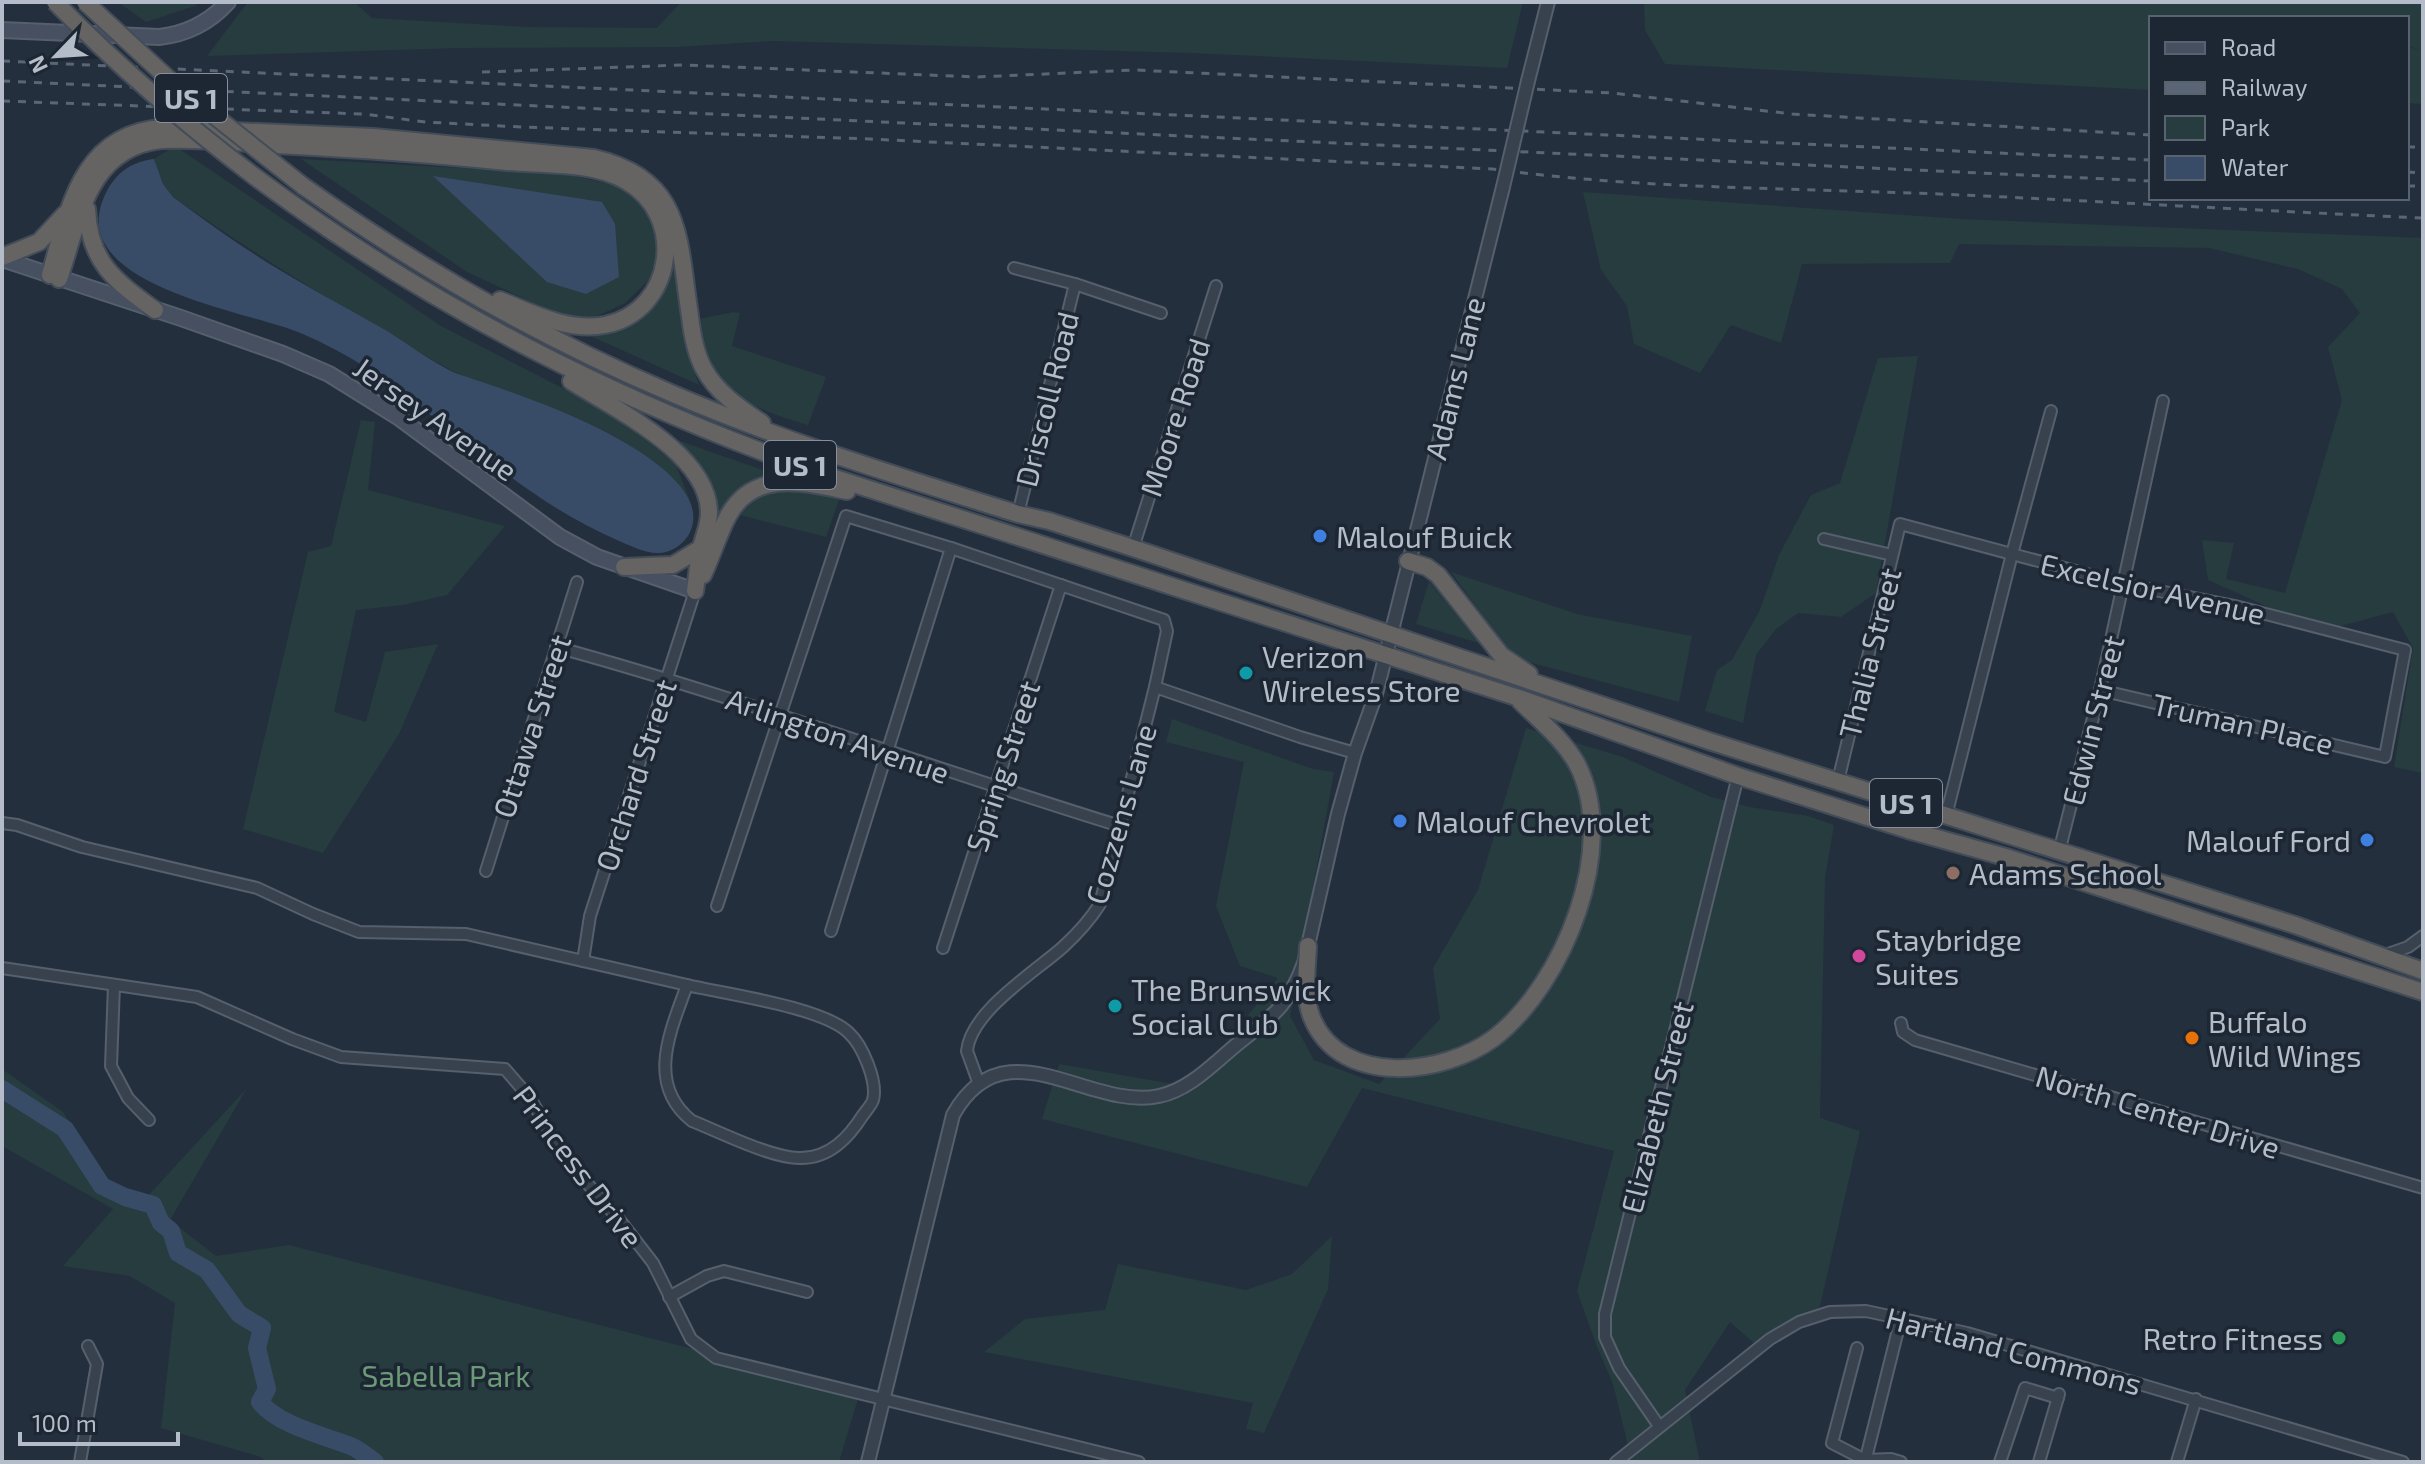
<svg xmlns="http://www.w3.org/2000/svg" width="2425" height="1464" viewBox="0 0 2425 1464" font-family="'Exo 2',sans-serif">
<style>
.green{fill:#263c3f}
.water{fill:#394c67}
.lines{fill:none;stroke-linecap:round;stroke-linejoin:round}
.river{stroke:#394c67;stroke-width:18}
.minor-casing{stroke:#565f6c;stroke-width:14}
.tertiary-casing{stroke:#565f6c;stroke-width:16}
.secondary-casing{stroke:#565f6c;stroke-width:18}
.trunk-casing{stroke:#434c59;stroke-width:20}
.minor{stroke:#38414e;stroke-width:10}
.tertiary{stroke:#38414e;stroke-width:12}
.secondary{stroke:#465061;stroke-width:14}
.trunk{stroke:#656462;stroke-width:16}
.rail{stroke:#5a6575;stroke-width:3;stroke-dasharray:8 8;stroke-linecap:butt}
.tertiary-bridge-casing{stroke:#565f6c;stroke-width:16;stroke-linecap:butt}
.trunk-bridge-casing{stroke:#434c59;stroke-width:20;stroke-linecap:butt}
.tertiary-bridge{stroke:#38414e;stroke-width:12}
.trunk-bridge{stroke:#656462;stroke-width:16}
.shop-dot{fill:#3f7fe0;stroke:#1d2633;stroke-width:3}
.culture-dot{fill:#0f9aa8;stroke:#1d2633;stroke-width:3}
.education-dot{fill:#8d6e63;stroke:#1d2633;stroke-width:3}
.hotel-dot{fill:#d1479c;stroke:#1d2633;stroke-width:3}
.food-dot{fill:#e8710a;stroke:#1d2633;stroke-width:3}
.leisure-dot{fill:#2e9e5b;stroke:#1d2633;stroke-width:3}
.labels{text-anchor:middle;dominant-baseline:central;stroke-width:7;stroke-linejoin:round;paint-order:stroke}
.shield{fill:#1d2633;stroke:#878f9c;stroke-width:2}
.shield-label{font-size:28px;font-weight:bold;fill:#b4bcc9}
.street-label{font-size:30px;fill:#b4bcc9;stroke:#1d2633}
.poi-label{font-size:30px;fill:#b4bcc9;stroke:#1d2633;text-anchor:start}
.park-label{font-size:30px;fill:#6b9a76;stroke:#1d2633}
</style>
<rect width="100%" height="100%" fill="#242f3e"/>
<g class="green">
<polygon points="118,2 199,2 195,6 146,22"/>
<polygon points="248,2 354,2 372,18 528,27 657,28 681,2 1523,2 1507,68 1191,53 773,41 677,47 457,48 207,56"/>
<polygon points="1644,2 2423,2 2423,104 2407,103 2407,46 2422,51 2407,45 2407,18 2151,18 2151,90 1665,64 1645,30"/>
<path d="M175 146 441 326 617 416 676 465 692 506C656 445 579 418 516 394 497 387 476 383 458 374 360 320 265 261 173 197L163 184 154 159Z"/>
<polygon points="301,159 566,174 614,185 633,194 649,216 660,250 650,279 625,303 593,318 557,314 467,272"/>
<polygon points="1583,192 1961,219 2423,238 2423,773 2394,767 2413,648 2393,612 2322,631 2208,580 2202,540 2234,543 2226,579 2285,593 2342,400 2328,347 2360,313 2342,289 2298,269 2209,248 1959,244 1950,263 1802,264 1781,343 1731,325 1700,373 1634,344 1627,306 1601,270"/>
<path d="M674 267 691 362 699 385 584 333C594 332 605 333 615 330 645 322 661 293 674 267Z"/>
<path d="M733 312 740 313 732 346 826 377 808 425C767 412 724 401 705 357 701 347 701 331 700 319Z"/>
<polygon points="1918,356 1876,593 1841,617 1798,613 1776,629 1756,655 1743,723 1705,711 1717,670 1732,660 1760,610 1779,555 1811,495 1840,483 1878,358"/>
<polygon points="361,420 375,422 368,490 505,526 447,595 403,605 356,610 334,712 366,722 385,652 438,644 399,734 323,853 243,829 308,552 331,546"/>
<polygon points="677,440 771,473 734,497 719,515 703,472"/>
<polygon points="796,486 840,497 826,537 740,515 760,494"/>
<polygon points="1451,572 1577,614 1692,636 1679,702 1513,658"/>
<polygon points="1429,581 1479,643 1416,624"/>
<polygon points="1172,719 1313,769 1334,772 1290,1016 1314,1060 1379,1084 1440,1019 1433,968 1478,890 1526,728 1623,757 1711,797 1750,807 1808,816 1834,825 1825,877 1820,1118 1860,1131 1819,1310 1755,1344 1730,1322 1685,1390 1700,1462 1632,1462 1613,1384 1597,1347 1577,1291 1614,1151 1362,1088 1307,1187 1042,1119 1059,1064 1190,1087 1278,978 1240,966 1216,906 1244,762 1166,742"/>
<polygon points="2,1069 63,1112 109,1181 146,1198 247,1088 170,1220 216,1256 289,1245 860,1392 839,1462 269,1462 258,1456 161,1428 175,1303 130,1276 63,1266 113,1209 2,1146"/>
<polygon points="1332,1236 1328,1289 1264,1433 1246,1429 1253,1403 984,1352 1025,1319 1105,1310 1118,1264 1246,1290 1292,1274"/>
</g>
<g class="water">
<path d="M154 159 163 184 173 197C204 220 236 243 268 263 307 287 347 308 387 331 406 343 442 369 461 375 524 396 604 423 657 464 678 481 705 507 688 536 681 546 670 553 658 553 644 553 629 545 617 540 528 502 458 432 380 377 358 361 323 342 298 332 244 310 55 284 108 189 119 170 133 162 154 159Z"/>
<polygon points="433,176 602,202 615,224 619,277 586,294 547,282"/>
</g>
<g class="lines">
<path class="river" d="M2 1089 65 1129 102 1186 125 1197 153 1205 161 1223 171 1231 178 1253 207 1270 239 1314 262 1328 257 1348 267 1389 260 1402C279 1426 326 1436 353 1447 361 1451 368 1457 375 1462"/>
<defs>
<g id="minor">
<polyline points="1014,268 1075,284 1161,313"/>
<polyline points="1018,514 1075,284"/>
<polyline points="1824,539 1892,555"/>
<polyline points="1133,548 1216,286"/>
<path d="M556 647C746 699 931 768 1120 826"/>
<polyline points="1155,687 1300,737 1355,753"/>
<polyline points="1838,781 1900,524 2124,584 2235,606 2405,650 2385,757 2100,690"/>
<polyline points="1946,816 2012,554 2051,411"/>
<polyline points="2,823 17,825 82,847 257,888 313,914 359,932 466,934 687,985"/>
<polyline points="2059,852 2100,690 2163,401"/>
<polyline points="486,871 577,582"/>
<path d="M717 906 846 516 951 548 1164 620 1167 631 1155 687 1100 904C1090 920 1077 934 1063 947 1035 972 971 1011 967 1051L979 1084"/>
<polyline points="831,931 951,548"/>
<polyline points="943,948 1061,585"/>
<polyline points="2382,956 2408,947 2423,936"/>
<polyline points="583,961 590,916 695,591"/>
<polyline points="2,968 197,997 292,1039 341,1057 505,1069 530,1098 565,1158 622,1223 653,1263 691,1339 716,1358 1139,1462"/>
<polyline points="114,985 111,1066 128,1098 149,1120"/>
<path d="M687 985C725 994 823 1007 849 1033 862 1045 878 1081 873 1100 872 1104 866 1111 863 1115 849 1137 830 1158 801 1158 773 1159 720 1132 692 1121 645 1084 671 1030 687 985Z"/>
<polyline points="1901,1023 1903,1032 1915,1040 2423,1188"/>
<polyline points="669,1297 707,1276 724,1271 807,1292"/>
<polyline points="1857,1348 1832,1443 1865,1460 1891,1459 1901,1462"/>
<polyline points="1659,1426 1619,1368 1605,1337 1605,1314 1738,776"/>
<polyline points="80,1462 97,1364 88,1346"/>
<polyline points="1616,1462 1770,1339 1799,1322 1830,1312 1866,1311 1967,1333 2403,1462"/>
<polyline points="1865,1462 1901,1318"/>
<polyline points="2000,1462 2025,1388 2058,1398"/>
<polyline points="2039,1462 2059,1394"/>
<polyline points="2177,1462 2196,1399"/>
</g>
<g id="tertiary">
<polyline points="1528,81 1548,2"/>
<path d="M868 1462 953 1115C1005 1022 1088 1111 1159 1096 1189 1090 1213 1064 1235 1046 1272 1016 1287 1009 1304 963L1338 814 1355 753 1376 694 1503 187"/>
</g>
<g id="secondary">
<path d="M2 30 159 37C187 34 209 23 228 2"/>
<polyline points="2,259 181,318 283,354 329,374 398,417 560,537 597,557 695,591"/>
</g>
<g id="trunk">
<path d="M258 179C435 310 622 404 829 476L1516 697 1738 776 1908 830 2009 858 2423 992"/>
<path d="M303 186C419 268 543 339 673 394 785 442 902 477 1018 514L1049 521 1133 548 1712 742 2295 925 2423 971"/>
<path d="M87 209C89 262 115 281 155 310"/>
<polyline points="2,257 39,242 65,214"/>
<path d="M50 275C68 210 81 132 164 128L373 137 594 158C684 179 678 239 690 316 692 334 695 353 704 369 717 393 740 408 762 423"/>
<path d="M59 279C79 221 87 148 161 140 199 138 238 143 277 145 354 149 430 154 507 162 544 165 593 162 626 181 687 215 675 311 605 325 568 332 533 313 500 300"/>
<path d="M571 381C614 409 708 453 709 512 709 526 704 535 701 548 698 562 697 577 695 591"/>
<polyline points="1408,561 1427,567 1438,575 1501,655 1529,674"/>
<polyline points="624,567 673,565 701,548"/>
<path d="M703 575C712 556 718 535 728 516 754 469 804 482 847 491"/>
<path d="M1308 946C1307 970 1303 996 1312 1018 1341 1088 1444 1075 1494 1038 1563 985 1620 847 1577 764 1563 739 1540 721 1520 701"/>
</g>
</defs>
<use href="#minor" class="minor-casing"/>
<use href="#tertiary" class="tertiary-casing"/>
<use href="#secondary" class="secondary-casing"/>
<use href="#trunk" class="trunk-casing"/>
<use href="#minor" class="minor"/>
<use href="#tertiary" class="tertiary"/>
<use href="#secondary" class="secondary"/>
<use href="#trunk" class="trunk"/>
<g class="rail">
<polyline points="2,61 2151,160"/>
<polyline points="482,72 683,65 977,77 1135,70 1613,93 1792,114 2151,135"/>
<polyline points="2,81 2151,181"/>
<path d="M2 101 363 114 426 122 521 127 869 139 1492 169C1640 189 1789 188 1939 194 2100 201 2262 211 2423 218"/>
<polyline points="2407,147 2423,147"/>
<polyline points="2407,172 2423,173"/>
<polyline points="2407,186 2423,186"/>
</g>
<defs>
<polyline id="tertiary-bridge" points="1503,187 1528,81"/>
<g id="trunk-bridge">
<path d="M55 2C118 66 186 125 258 179"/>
<polyline points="85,2 173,83 303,186"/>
</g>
</defs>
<use href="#tertiary-bridge" class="tertiary-bridge-casing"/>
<use href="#trunk-bridge" class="trunk-bridge-casing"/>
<use href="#tertiary-bridge" class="tertiary-bridge"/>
<use href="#trunk-bridge" class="trunk-bridge"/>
</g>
<g class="shop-dot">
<circle cx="1320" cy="536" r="8"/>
<circle cx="1400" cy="821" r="8"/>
<circle cx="2367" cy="840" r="8"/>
</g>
<g class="culture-dot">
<circle cx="1246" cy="673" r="8"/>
<circle cx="1115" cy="1006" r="8"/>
</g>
<circle class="education-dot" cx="1953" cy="873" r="8"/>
<circle class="hotel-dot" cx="1859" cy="956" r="8"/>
<circle class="food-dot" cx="2192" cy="1038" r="8"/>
<circle class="leisure-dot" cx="2339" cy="1338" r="8"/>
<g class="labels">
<g class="shield">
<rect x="155" y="74" width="72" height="48" rx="6"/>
<rect x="764" y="441" width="72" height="48" rx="6"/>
<rect x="1870" y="779" width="72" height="48" rx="6"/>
</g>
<g class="shield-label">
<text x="191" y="98">US 1</text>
<text x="800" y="465">US 1</text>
<text x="1906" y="803">US 1</text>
</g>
<g class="street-label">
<text transform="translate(1454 378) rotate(-76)">Adams Lane</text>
<text transform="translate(1046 399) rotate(-76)">Driscoll Road</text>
<text transform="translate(1174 417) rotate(-72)">Moore Road</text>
<text transform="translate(436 418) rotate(35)">Jersey Avenue</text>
<text transform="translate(2153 588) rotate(13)">Excelsior Avenue</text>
<text transform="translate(1869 653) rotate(-76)">Thalia Street</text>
<text transform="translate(2092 720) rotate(-76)">Edwin Street</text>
<text transform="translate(2243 723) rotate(13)">Truman Place</text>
<text transform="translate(531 726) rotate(-72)">Ottawa Street</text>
<text transform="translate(838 735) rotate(19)">Arlington Avenue</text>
<text transform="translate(1002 766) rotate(-72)">Spring Street</text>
<text transform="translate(635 775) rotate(-72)">Orchard Street</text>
<text transform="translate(1120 814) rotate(-74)">Cozzens Lane</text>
<text transform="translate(1656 1107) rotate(-76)">Elizabeth Street</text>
<text transform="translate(2158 1111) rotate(17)">North Center Drive</text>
<text transform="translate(579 1166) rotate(53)">Princess Drive</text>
<text transform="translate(2014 1350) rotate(15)">Hartland Commons</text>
</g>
<g class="poi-label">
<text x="1336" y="536">Malouf Buick</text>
<text x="1262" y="656">Verizon<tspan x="1262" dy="34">Wireless Store</tspan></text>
<text x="1416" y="821">Malouf Chevrolet</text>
<text x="2351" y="840" text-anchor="end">Malouf Ford</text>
<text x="1969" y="873">Adams School</text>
<text x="1875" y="939">Staybridge<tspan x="1875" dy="34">Suites</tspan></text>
<text x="1131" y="989">The Brunswick<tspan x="1131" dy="34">Social Club</tspan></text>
<text x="2208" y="1021">Buffalo<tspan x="2208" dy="34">Wild Wings</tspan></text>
<text x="2323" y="1338" text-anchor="end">Retro Fitness</text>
</g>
<g class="park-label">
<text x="446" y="1375">Sabella Park</text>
</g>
</g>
<rect width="2425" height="1464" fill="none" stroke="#b4bcc9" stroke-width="8"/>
<rect x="2149" y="16" width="260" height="184" fill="#1d2633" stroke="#59626f" stroke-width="2"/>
<rect x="2165" y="42" width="40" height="12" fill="#465061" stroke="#59626f" stroke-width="2"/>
<text x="2221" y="56" font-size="24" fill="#b4bcc9">Road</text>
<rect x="2165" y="82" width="40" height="12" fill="#5a6575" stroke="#59626f" stroke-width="2"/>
<text x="2221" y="96" font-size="24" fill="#b4bcc9">Railway</text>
<rect x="2165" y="116" width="40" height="24" fill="#263c3f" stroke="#59626f" stroke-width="2"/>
<text x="2221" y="136" font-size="24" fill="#b4bcc9">Park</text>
<rect x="2165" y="156" width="40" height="24" fill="#394c67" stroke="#59626f" stroke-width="2"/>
<text x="2221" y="176" font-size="24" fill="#b4bcc9">Water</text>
<g transform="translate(56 56) rotate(245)" stroke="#1d2633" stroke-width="6" paint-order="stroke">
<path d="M0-6L14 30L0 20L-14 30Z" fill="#b4bcc9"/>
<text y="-12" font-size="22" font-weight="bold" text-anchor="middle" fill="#b4bcc9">N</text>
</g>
<path d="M20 1432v12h158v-12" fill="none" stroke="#b4bcc9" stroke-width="4"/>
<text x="32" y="1432" font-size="24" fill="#b4bcc9" stroke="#1d2633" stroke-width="6" paint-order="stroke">100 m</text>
</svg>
